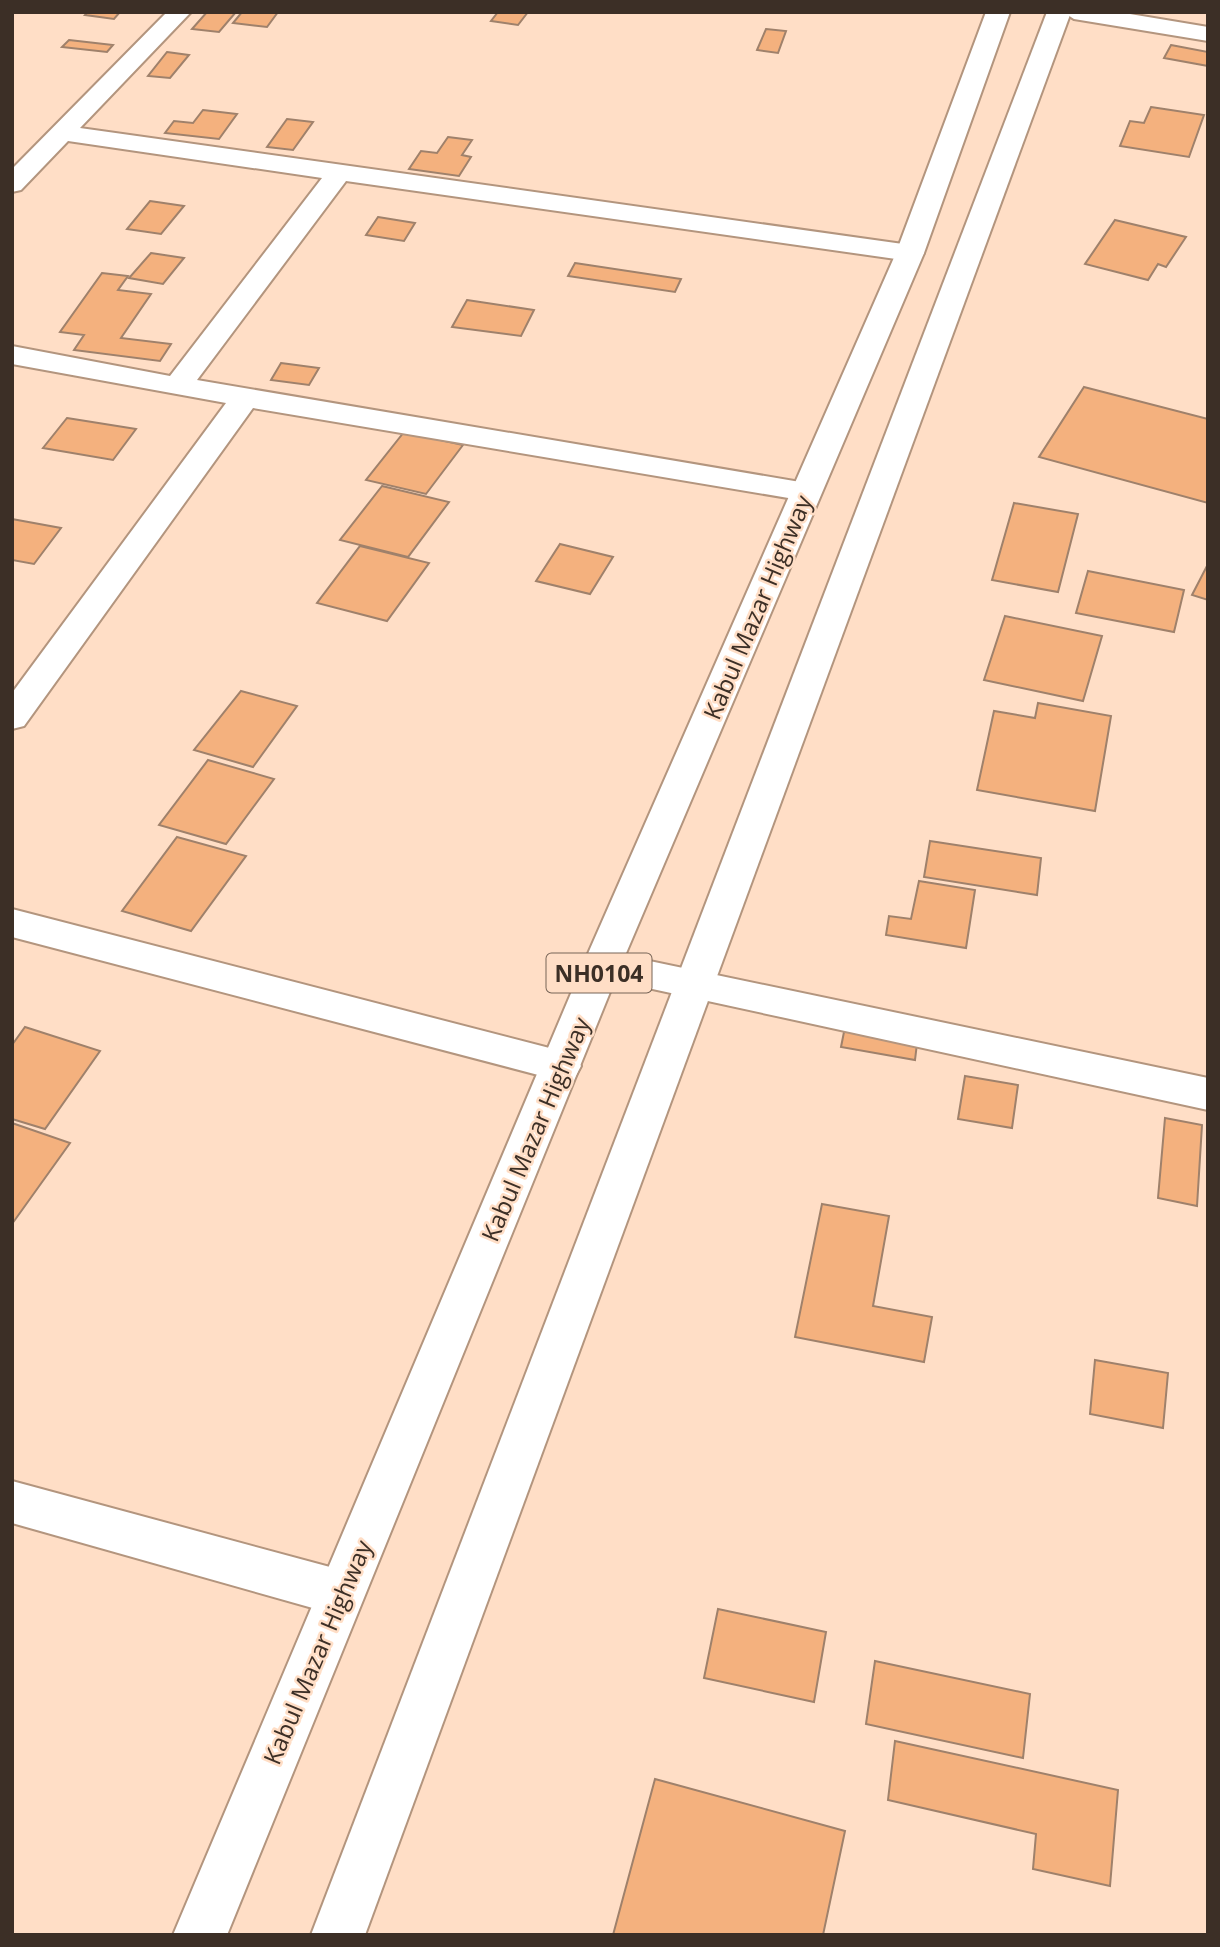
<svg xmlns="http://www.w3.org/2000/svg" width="1220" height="1947" viewBox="0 0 1220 1947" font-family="'Open Sans',sans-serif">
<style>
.building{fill:#f4b17e;stroke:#9f816b;stroke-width:2}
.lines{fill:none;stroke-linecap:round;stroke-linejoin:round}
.minor-casing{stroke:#b3957e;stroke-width:4}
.highway-casing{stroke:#b3957e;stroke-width:4}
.minor{fill:#fff;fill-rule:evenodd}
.highway{fill:#fff;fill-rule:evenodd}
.labels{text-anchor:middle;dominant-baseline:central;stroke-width:5;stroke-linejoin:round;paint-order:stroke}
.shield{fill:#ffdec6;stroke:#766456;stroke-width:2}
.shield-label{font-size:23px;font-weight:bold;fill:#3c2f26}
.street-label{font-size:24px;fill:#3c2f26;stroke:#ffdec6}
</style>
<rect width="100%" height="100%" fill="#ffdec6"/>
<g class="building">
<polygon points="88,12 120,12 114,19 85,15"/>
<polygon points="207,12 236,12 219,32 192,29"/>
<polygon points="242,12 278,12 267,27 233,23"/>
<polygon points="498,12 528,12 518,25 491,21"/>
<polygon points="766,29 786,31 778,53 757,50"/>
<polygon points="69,40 113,45 107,52 62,47"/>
<polygon points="1171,45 1208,52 1208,66 1164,58"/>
<polygon points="167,52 189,55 170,78 148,76"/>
<polygon points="1151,107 1204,115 1189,157 1120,146 1130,121 1144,123"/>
<polygon points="203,110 237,114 219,139 165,133 174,121 193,123"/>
<polygon points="287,119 313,122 293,150 267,147"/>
<polygon points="448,137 472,140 462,155 471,157 459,176 409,169 421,151 437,153"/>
<polygon points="150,201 184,206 161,234 127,229"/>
<polygon points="378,217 415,223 404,241 366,235"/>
<polygon points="1115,220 1186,237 1166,267 1158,264 1148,280 1085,264"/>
<polygon points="151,253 184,258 163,284 129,278"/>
<polygon points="575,263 681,279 675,292 568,276"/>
<polygon points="102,273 128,276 118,290 151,294 121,338 171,344 160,361 74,350 84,335 60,332"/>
<polygon points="467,300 534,310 521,336 452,327"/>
<polygon points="281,363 319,368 309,385 271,380"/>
<polygon points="1084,387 1208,419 1208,503 1039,457"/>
<polygon points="67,418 136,429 113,460 43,448"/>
<polygon points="404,432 463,445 426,494 366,480"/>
<polygon points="382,486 449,502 408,557 340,540"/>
<polygon points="1014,503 1078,514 1058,592 992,580"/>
<polygon points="12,519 61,528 34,564 12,560"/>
<polygon points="560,544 613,557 590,594 536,581"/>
<polygon points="360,546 429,563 387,621 317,603"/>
<polygon points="1208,564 1208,600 1192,595"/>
<polygon points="1088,571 1184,590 1174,632 1076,613"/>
<polygon points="1005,616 1102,636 1083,701 984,680"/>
<polygon points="241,691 297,706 253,767 194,750"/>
<polygon points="1038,703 1111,716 1095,811 977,790 994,711 1035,718"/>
<polygon points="208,760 274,779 226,844 159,825"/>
<polygon points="177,837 246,856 191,931 122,911"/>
<polygon points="930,841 1041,858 1037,895 924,877"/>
<polygon points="919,881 975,890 966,948 886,935 889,916 911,919"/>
<polygon points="846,1022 918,1035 915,1060 841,1047"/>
<polygon points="25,1027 100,1051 45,1129 12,1119 12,1045"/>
<polygon points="965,1076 1018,1085 1012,1128 958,1119"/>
<polygon points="1165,1118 1202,1125 1197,1206 1158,1198"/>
<polygon points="12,1123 70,1143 12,1224"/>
<polygon points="822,1204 889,1216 873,1306 932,1317 924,1362 795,1337"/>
<polygon points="1095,1360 1168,1373 1163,1428 1090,1414"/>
<polygon points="718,1609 826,1632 814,1702 704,1678"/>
<polygon points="875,1661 1030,1694 1023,1758 866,1724"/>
<polygon points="895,1741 1118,1790 1110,1886 1033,1869 1036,1834 888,1800"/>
<polygon points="655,1779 845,1831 823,1935 613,1935"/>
</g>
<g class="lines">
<defs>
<g id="minor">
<polygon points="167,12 191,12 80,128 910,245 920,247 924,253 920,259 910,261 346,181 197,380 806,483 817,485 821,492 817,499 806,501 253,408 24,726 12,729 12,693 226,403 12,364 12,346 170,376 322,178 68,141 21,190 12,192 12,169"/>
<polygon points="1063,12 1118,12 1208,27 1208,41 1074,19"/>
<polygon points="12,909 561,1051 575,1055 581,1066 575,1077 561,1081 12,937"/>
<polygon points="602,951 1208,1078 1208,1110 588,975 583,965 588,955"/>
<polygon points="12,1481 341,1570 358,1577 365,1593 358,1609 341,1616 12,1523"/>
</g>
<g id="highway">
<polygon points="986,12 1010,12 924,253 621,965 227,1935 173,1935 583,965 896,253"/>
<polygon points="1047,12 1071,12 365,1935 311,1935"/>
</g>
</defs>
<use href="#minor" class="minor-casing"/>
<use href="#highway" class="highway-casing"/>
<use href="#minor" class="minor"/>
<use href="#highway" class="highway"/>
</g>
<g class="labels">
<rect class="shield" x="546.5" y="953.5" width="105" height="39" rx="5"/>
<g class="shield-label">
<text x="599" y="973">NH0104</text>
</g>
<g class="street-label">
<text transform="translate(757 607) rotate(-67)">Kabul Mazar Highway</text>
<text transform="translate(535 1129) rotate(-67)">Kabul Mazar Highway</text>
<text transform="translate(317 1652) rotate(-67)">Kabul Mazar Highway</text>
</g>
</g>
<rect width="1220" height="1947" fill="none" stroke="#3c2f26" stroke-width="28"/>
</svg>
